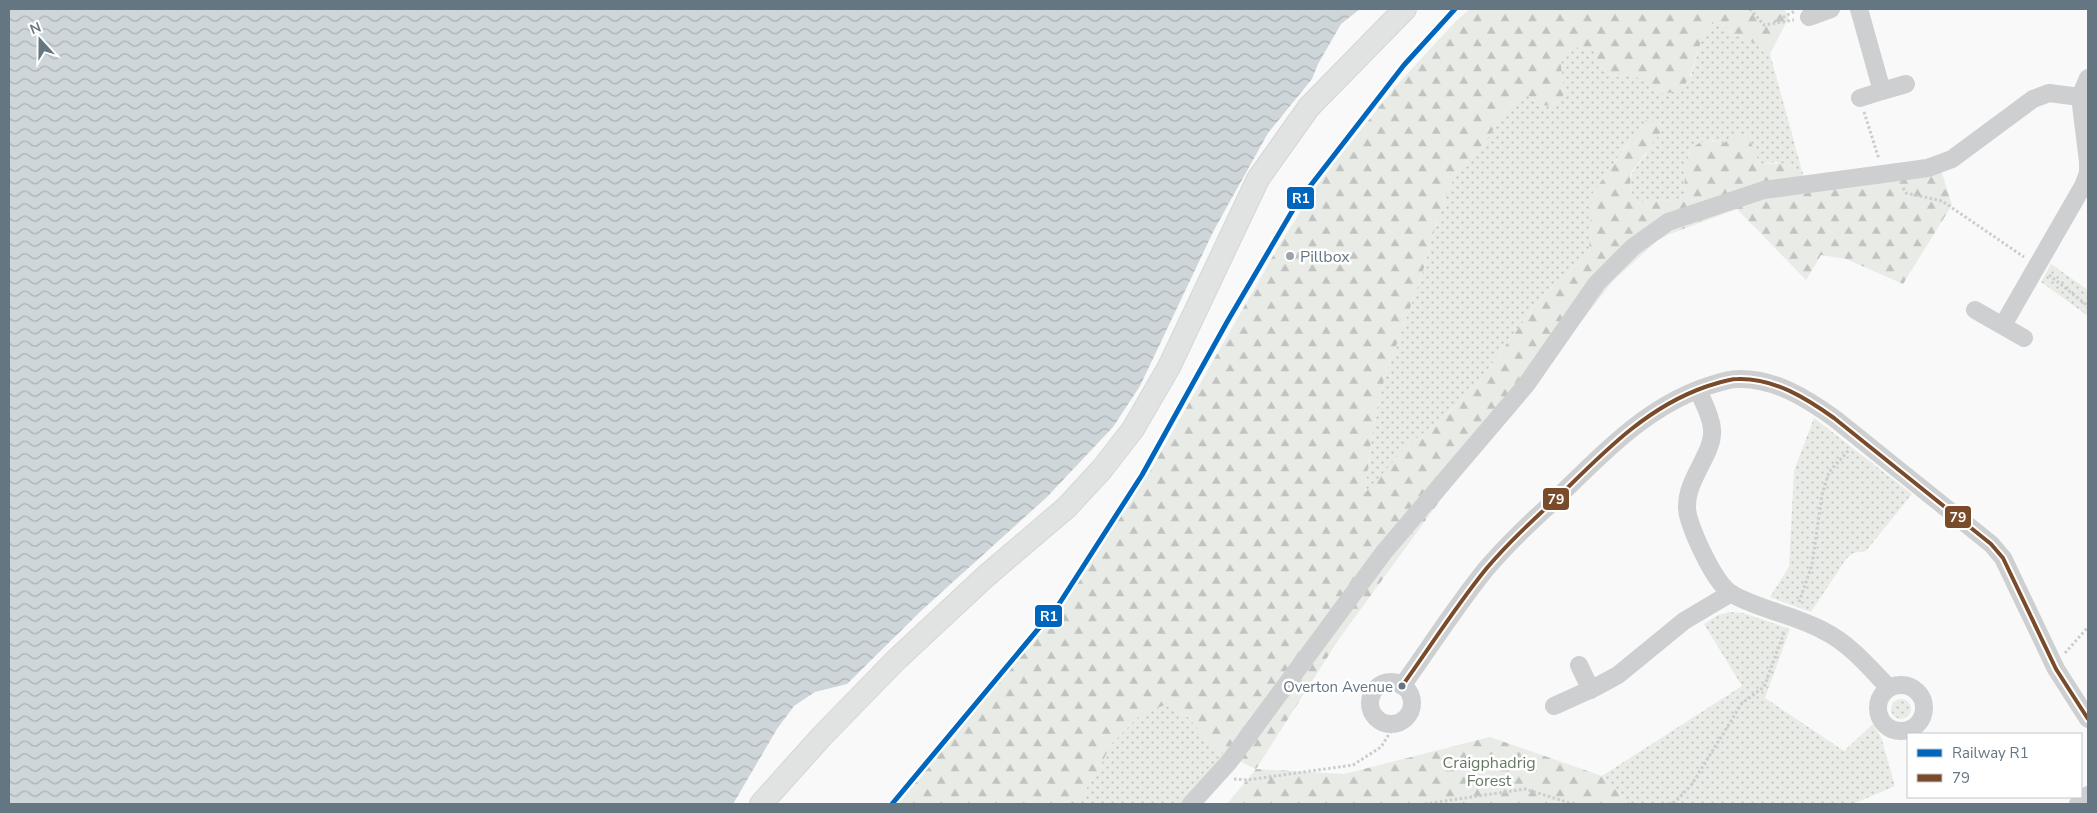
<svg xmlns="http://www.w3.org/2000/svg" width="2097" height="813" font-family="'Nunito Sans',sans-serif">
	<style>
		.green { fill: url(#green-dots) }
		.forest { fill: url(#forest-firs) }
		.water { fill: url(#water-waves) }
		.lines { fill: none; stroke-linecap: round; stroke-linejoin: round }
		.major-casing { stroke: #d5d6d7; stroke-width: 24 }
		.path { stroke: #cbcccd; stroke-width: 3; stroke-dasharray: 2.5 2.5; stroke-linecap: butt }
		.minor { stroke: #cecfd0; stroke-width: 18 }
		.major { stroke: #e1e2e2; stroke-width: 22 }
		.bus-1-casing { stroke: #fff; stroke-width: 8 }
		.bus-1 { stroke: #7a4b2a; stroke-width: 4 }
		.rail-1-casing { stroke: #fff; stroke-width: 9 }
		.rail-1 { stroke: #0065bd; stroke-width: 5 }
		.poi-dot { fill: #99a4ac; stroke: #fff; stroke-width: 2 }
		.bus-dot { fill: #657683; stroke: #fff; stroke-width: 2 }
		.labels { text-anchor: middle; stroke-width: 5; stroke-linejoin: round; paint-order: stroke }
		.bus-label { font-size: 15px; fill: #657683; stroke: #fff; text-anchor: end }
		.poi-label { font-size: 16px; fill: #657683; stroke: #fff; text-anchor: start }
		.park-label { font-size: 16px; fill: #687a64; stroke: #fff }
		.line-badge { stroke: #fff; stroke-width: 2 }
		.badge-label { font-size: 14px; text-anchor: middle; font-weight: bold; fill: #fff }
	</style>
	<defs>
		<pattern id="green-dots" width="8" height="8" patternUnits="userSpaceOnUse" patternTransform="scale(1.25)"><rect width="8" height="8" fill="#e8ebe6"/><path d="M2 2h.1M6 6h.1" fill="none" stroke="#c0c3c0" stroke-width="1.8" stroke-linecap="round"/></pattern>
		<pattern id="forest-firs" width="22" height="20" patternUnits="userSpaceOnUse" patternTransform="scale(1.25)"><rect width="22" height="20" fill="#e8ebe6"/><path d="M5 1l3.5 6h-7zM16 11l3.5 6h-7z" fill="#c0c3c0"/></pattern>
		<pattern id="water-waves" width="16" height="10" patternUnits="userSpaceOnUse" patternTransform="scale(1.25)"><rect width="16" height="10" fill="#ced6d9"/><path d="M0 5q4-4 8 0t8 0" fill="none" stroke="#abb2b5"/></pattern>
	</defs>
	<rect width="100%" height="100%" fill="#f9f9f9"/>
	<!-- green -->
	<path class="green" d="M1712 22 1725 25 1732 35 1745 37 1770 54 1804 178 1777 162 1760 164 1755 154 1713 140 1689 152 1685 195 1676 200 1635 203C1625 178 1632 172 1647 153L1630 141 1612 166 1592 225 1589 254 1545 293 1476 385 1365 494 1371 441 1384 379 1421 278 1437 221 1446 196 1458 169 1482 146 1508 108 1522 95 1527 94 1538 105 1552 106 1563 98C1565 84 1560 71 1561 56L1574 47 1593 49 1600 66 1613 77C1636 73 1641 76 1656 93L1691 76 1701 40Z
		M2051 264 2088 290V316L2041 282Z
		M1814 418 1912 494 1866 551 1853 553 1846 559 1811 612 1770 597 1789 567 1794 471Z
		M1730 612 1743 613 1790 629 1765 698 1844 751 1873 724 1881 737 1895 786 1853 804H1630L1602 776 1742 686 1704 624 1718 615Z
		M1891 709a10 10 0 1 1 20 0a10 10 0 1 1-20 0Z
		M1165 705 1188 717 1216 749 1226 755 1181 804H1057L1079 799 1097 773 1111 744 1141 714Z"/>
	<!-- forest -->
	<path class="forest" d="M1470 9H1784L1789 17 1770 54 1745 37 1732 35 1725 25 1712 22C1709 28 1704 34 1702 40 1690 65 1695 97 1656 93 1641 76 1636 73 1613 77L1600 66 1593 49 1574 47 1561 56C1560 71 1565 84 1563 98L1552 106 1538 105 1527 94 1522 95 1508 108 1482 146 1458 169 1446 196 1437 221 1421 278 1384 379 1371 441 1365 493 1408 445 1447 414 1476 385 1545 293 1589 254 1592 194 1646 120 1657 123 1661 132 1631 173 1630 188 1636 203 1676 200 1685 195C1684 166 1684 132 1724 143L1732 136H1748L1760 164 1791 163 1804 178 1937 157 1952 205 1903 284 1846 259 1821 255 1806 280 1737 209 1670 234 1657 241 1613 281 1436 506 1339 639 1256 769 1344 774 1490 737 1602 776 1630 804H1227L1256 769 1216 750 1188 717 1165 705 1141 714 1111 744 1097 773 1079 799 1057 804H898L1062 608 1149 473 1281 242 1318 184 1394 88 1457 20Z"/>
	<!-- water -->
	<path class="water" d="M9 9H1360L1341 24 1318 64 1312 79 1268 133 1214 230 1140 386 1113 427 1047 497 923 609 847 684 815 692 794 706 777 729 733 804H9Z"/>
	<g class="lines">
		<defs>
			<path id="major" d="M761 804 822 736 896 660 985 577 1067 507 1102 469 1133 429 1169 367 1258 179 1309 107 1405 9"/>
		</defs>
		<!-- major casing -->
		<use href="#major" class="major-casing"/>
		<!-- path -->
		<path class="path" d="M1750 9 1764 25 1794 20
			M1774 22 1795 11
			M1864 112 1879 159
			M1903 188 1906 193 1942 201 2024 257
			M2049 275 2088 306
			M1799 602 1812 565 1822 495 1829 472 1849 450
			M2065 653 2088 627
			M1234 779 1247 780 1353 765 1381 747 1396 723
			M1425 804 1525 789 1573 804
			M1668 804 1675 802 1692 784 1742 703 1764 687 1785 630"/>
		<!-- minor -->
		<path class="minor" d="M1859 9 1882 91 1860 98
			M1809 17 1831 9
			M1882 91 1906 84
			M1975 310 2024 338
			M2003 325 2083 186 2088 173V162L2080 97 2088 78
			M1698 390C1703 402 1711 415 1712 429 1715 456 1678 485 1689 519 1695 538 1715 584 1732 594 1760 610 1795 615 1824 631 1850 644 1869 667 1889 688
			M1579 665 1591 690
			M1370 703a21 21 0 1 1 42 0a21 21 0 1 1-42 0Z
			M1878 708a23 23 0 1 1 46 0a23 23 0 1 1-46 0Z
			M1402 686C1430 647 1456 606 1486 569 1508 543 1533 520 1558 497 1602 454 1645 408 1705 387 1715 384 1727 379 1738 379 1774 378 1806 398 1834 418L1991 544 2003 558 2056 669 2088 719
			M1554 706 1596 687 1618 675 1684 621 1731 593
			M1191 804 1229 762 1384 552 1526 385 1597 283 1633 247 1668 222 1764 190 1928 168 1952 159 2033 99 2049 93 2080 97
			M2078 804 2088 795"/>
		<!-- major -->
		<use href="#major" class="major"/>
		<defs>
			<path id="bus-1" d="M1402 686C1430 647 1456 606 1486 569 1508 543 1533 520 1558 497 1602 454 1645 408 1705 387 1715 384 1727 379 1738 379 1774 378 1806 398 1834 418L1991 544 2003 558 2056 669 2088 719"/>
		</defs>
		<!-- bus-1 casing -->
		<use href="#bus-1" class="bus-1-casing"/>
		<!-- bus-1 -->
		<use href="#bus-1" class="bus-1"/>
		<defs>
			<path id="rail-1" d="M892 804 1059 604 1142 475 1227 322 1297 203 1404 65 1455 9"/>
		</defs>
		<!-- rail-1 casing -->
		<use href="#rail-1" class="rail-1-casing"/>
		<!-- rail-1 -->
		<use href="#rail-1" class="rail-1"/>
	</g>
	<!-- markers -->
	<circle class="poi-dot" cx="1290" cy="256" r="5"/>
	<circle class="bus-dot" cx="1402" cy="686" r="4.5"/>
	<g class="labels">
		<!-- bus labels -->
		<g class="bus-label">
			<text x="1393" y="692">Overton Avenue</text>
		</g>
		<!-- poi labels -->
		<g class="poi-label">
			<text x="1300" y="262">Pillbox</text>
		</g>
		<!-- park labels -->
		<g class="park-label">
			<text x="1489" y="768">Craigphadrig<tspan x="1489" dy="18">Forest</tspan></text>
		</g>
	</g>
	<g class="line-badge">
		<rect x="1286" y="186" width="29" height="24" rx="5" fill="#0065bd"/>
		<rect x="1542" y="487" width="28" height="24" rx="5" fill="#7a4b2a"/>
		<rect x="1944" y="505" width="28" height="24" rx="5" fill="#7a4b2a"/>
		<rect x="1034" y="604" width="29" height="24" rx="5" fill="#0065bd"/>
	</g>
	<g class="badge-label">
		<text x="1301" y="203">R1</text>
		<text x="1556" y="504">79</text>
		<text x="1958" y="522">79</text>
		<text x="1049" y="621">R1</text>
	</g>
	<!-- border -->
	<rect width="2097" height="813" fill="none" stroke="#657683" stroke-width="20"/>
	<!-- legend -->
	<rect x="1907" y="733" width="175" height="65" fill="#ffffff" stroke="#c1c8cd"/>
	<rect x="1917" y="749" width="25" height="8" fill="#0065bd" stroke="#c1c8cd"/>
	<text x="1952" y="758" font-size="15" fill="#657683">Railway R1</text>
	<rect x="1917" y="774" width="25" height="8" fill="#7a4b2a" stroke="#c1c8cd"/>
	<text x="1952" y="783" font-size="15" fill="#657683">79</text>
	<!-- north arrow -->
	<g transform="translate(40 40) rotate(339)" stroke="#ffffff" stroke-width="4" paint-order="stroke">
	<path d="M0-4L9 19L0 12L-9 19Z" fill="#657683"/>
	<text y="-8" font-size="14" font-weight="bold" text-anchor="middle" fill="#657683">N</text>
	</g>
</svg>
